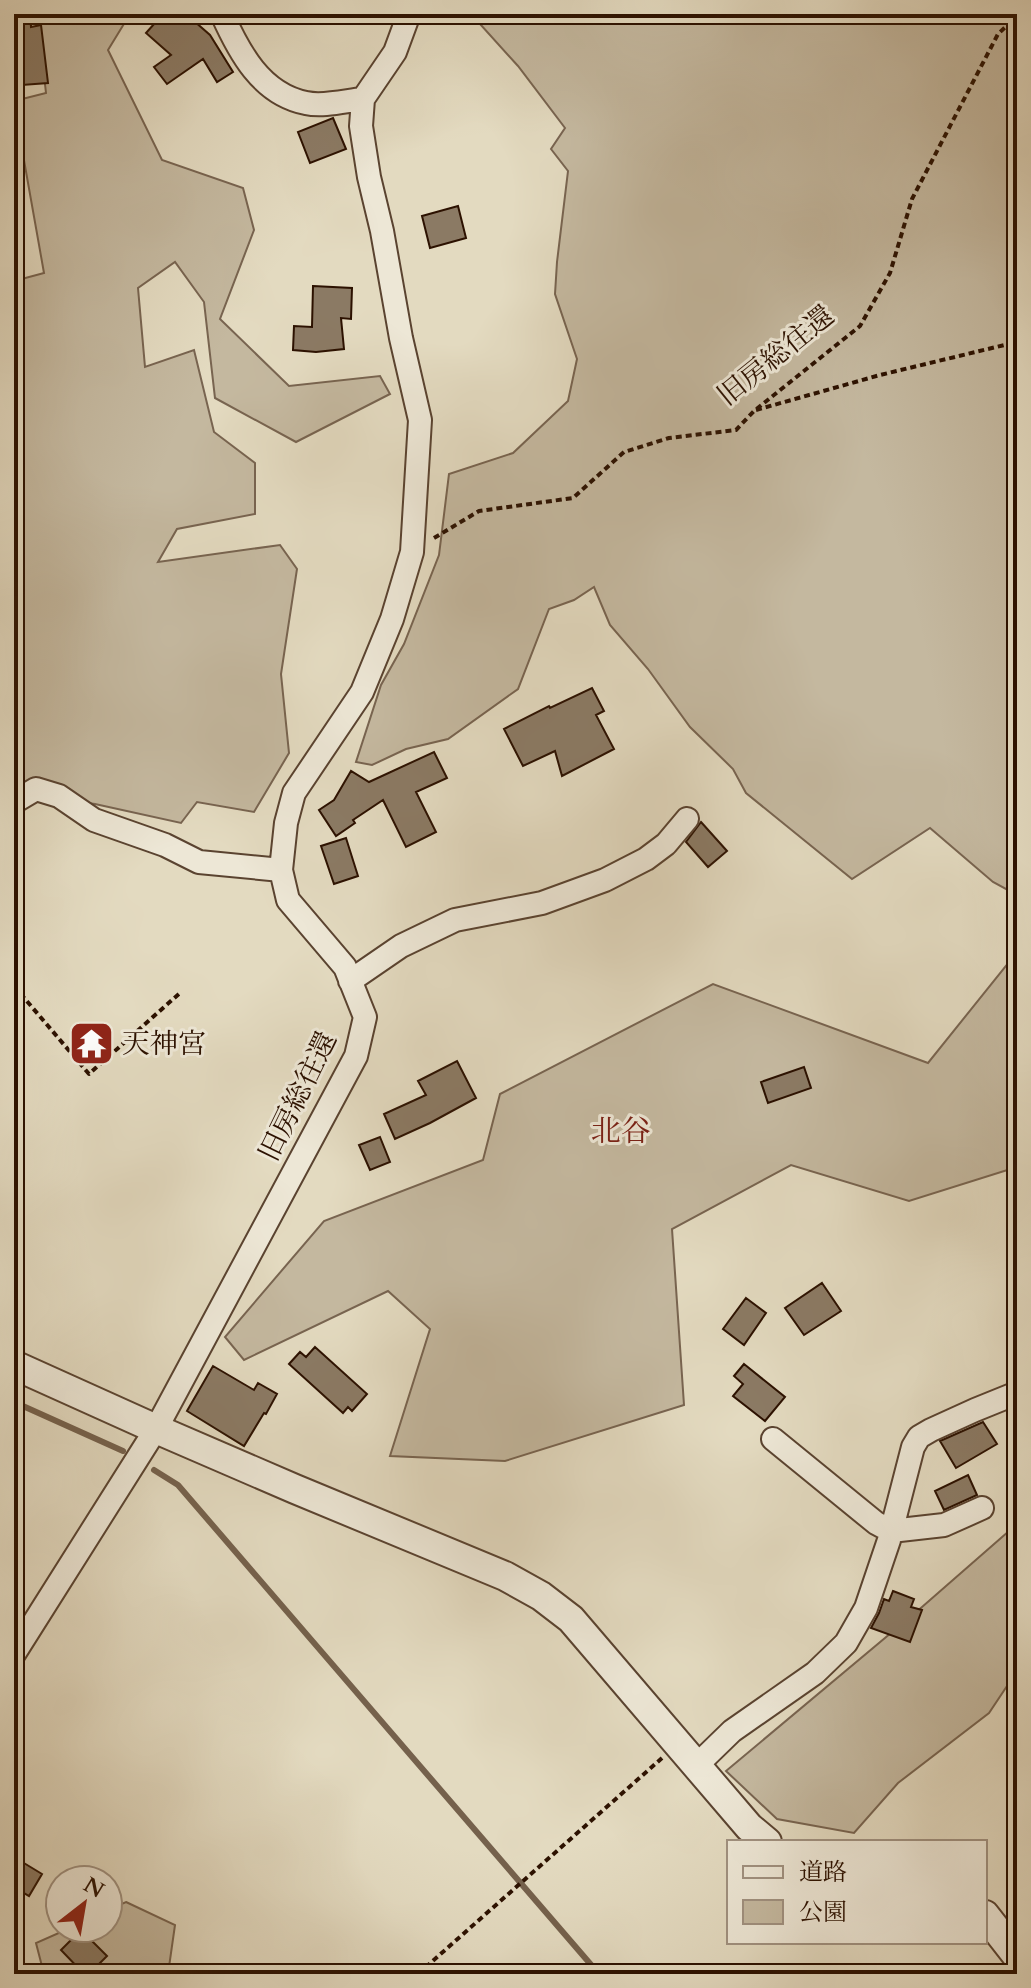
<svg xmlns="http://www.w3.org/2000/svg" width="1031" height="1988" font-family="Cardo,'Noto Serif JP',serif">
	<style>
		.green { fill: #c4b89f; stroke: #786450; stroke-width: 2 }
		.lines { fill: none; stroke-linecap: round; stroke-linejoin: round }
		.stream { stroke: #75614c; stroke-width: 6 }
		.building { fill: #8b7a64; stroke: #2c1100; stroke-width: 2 }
		.minor-casing { stroke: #5a4330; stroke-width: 26 }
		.tertiary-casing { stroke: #5a4330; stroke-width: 32 }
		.path { stroke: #2c1100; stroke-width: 4; stroke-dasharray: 6 4; stroke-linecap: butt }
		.minor { stroke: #ede7d6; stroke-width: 22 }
		.tertiary { stroke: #ede7d6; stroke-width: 28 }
		.labels { text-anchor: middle; stroke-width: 6; stroke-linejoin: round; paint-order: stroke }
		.street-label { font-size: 28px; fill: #2c1100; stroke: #ede7d6 }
		.poi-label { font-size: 28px; fill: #2c1100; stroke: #ede7d6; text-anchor: start }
		.neighbourhood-label { font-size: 30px; fill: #7a1f14; stroke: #ede7d6 }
	</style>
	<rect width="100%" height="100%" fill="#e3dac0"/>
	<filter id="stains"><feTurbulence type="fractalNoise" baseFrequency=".0025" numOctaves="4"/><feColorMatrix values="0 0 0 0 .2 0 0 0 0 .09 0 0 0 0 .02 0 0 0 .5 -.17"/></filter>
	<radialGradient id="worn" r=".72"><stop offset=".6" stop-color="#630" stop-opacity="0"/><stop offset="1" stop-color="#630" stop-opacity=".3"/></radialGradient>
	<!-- green -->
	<path class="green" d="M37 14H130L108 50 162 160 243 188 254 230 220 319 289 386 380 376 390 394 296 442 215 398 204 302 175 262 138 288 145 367 194 350 214 432 255 463V514L177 529 158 562 280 545 297 569 281 674 289 753 254 812 197 802 181 823 95 804 14 792V281L44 273 22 149H14V101L46 93Z
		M471 14H1017V895L993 882 930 828 852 879 746 793 733 769 690 727 648 669 610 625 594 587 574 600 549 609 518 689 448 739 406 749 372 765 356 762 381 685 404 644 439 555 449 474 513 453 568 401 577 359 555 294 557 262 568 171 551 149 565 128 518 66Z
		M1017 952V1167L909 1201 791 1165 672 1229 684 1405 505 1461 390 1456 430 1329 388 1291 244 1360 225 1337 324 1221 483 1160 500 1094 713 984 928 1063Z
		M1017 1524V1671L989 1713 898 1783 854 1833 777 1819 726 1771 922 1607Z
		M126 1902 175 1925 168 1974H44L36 1943 70 1928H108V1910Z"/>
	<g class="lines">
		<!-- stream -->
		<path class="stream" d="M14 1402 123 1451
			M154 1470 178 1485 599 1974"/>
	</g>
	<!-- building -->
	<path class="building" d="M14 14H30L31 27 41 25 48 83 22 85 20 58H16L14 43Z
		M163 14H186L210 35 233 72 217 82 203 59 167 84 154 67 171 55 146 33Z
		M333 118 346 149 310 163 298 132Z
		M458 206 466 238 430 248 422 216Z
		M313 286 352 288 351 319 341 318 344 349 316 352 293 350 294 326 312 327Z
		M592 688 604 711 596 715 614 749 562 776 555 751 523 766 504 729 549 706 550 708Z
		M434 752 447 778 416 792 436 832 406 847 383 800 353 820 355 823 336 836 319 810 334 800 351 771 369 782Z
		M701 822 727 851 708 867 686 842Z
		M346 838 358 876 334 884 321 846Z
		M457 1061 476 1098 430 1123 395 1139 384 1114 426 1095 418 1081Z
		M804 1067 811 1088 768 1103 761 1082Z
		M380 1137 390 1162 370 1170 359 1145Z
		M822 1283 841 1311 804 1335 785 1308Z
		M746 1298 766 1313 744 1345 723 1329Z
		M315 1347 367 1394 352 1411 348 1407 343 1413 289 1364 300 1352 306 1357Z
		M744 1364 785 1397 765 1421 733 1396 743 1384 734 1376Z
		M213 1366 254 1390 258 1383 277 1394 266 1414 264 1413 244 1446 187 1411Z
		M983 1422 997 1444 956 1468 940 1441Z
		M968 1475 977 1495 944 1510 935 1491Z
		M893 1591 914 1599 911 1607 922 1610 910 1642 871 1628 879 1613 884 1599 889 1601Z
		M14 1857 42 1874 29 1896 14 1887Z
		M81 1930 107 1956 89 1974H84L61 1950Z"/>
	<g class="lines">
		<defs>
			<path id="minor" d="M222 14C239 52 261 94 306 103 323 107 345 101 363 99
				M14 802 36 789 59 796 94 820 165 845 199 862 281 870
				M350 981 401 946 455 920 542 903 605 880 646 859 666 844 687 819
				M773 1439 876 1523 891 1531 944 1525 982 1508
				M14 1654 156 1429 356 1056 365 1017 345 967 288 900 281 870 286 823 294 793 362 692 392 619 412 552 420 420 401 338 382 231 369 177 361 126 363 99 395 52 409 14
				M696 1766 732 1731 815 1673 846 1643 866 1608 889 1540 913 1447 919 1437 931 1430 975 1410 1017 1393"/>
			<path id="tertiary" d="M14 1365 156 1429 295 1489 505 1576 541 1596 571 1619 749 1827 767 1842
				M985 1915 1017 1956"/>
		</defs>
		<!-- minor casing -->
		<use href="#minor" class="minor-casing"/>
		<!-- tertiary casing -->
		<use href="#tertiary" class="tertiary-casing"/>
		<!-- path -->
		<path class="path" d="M756 410 880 375 1017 342
			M434 538 479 511 573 498 624 452 669 438 736 430 754 411 860 326 890 273 912 199 998 34 1017 16
			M14 986 89 1074 181 992
			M418 1974 662 1758"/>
		<!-- minor -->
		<use href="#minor" class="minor"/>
		<!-- tertiary -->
		<use href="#tertiary" class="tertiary"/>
	</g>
	<!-- icons -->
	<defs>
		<symbol id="temple-square" viewBox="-11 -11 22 22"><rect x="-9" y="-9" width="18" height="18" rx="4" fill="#8f2418" stroke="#ede7d6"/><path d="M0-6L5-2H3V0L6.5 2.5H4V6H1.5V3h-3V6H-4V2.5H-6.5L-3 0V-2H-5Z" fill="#fff"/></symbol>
	</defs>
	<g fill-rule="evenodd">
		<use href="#temple-square" x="66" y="1018" width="51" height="51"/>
	</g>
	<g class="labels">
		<!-- street labels -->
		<g class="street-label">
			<text transform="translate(775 355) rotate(-39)" y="10">旧房総往還</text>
			<text transform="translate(297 1096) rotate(-64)" y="10">旧房総往還</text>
		</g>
		<!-- poi labels -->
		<g class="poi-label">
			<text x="122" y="1053">天神宮</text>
		</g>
		<!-- neighbourhood labels -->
		<g class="neighbourhood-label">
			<text x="621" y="1141">北谷</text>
		</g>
	</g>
	<!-- margin -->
	<rect width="1031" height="1988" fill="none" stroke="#e3dac0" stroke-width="48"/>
	<rect x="16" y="16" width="999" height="1956" fill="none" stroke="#2c1100" stroke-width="4"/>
	<rect x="24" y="24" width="983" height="1940" fill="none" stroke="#2c1100" stroke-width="2"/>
	<!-- legend -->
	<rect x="727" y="1840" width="260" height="104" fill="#ede7d6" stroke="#a09180" stroke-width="2"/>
	<rect x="743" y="1866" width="40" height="12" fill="#ede7d6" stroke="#a09180" stroke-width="2"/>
	<text x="799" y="1880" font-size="24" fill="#2c1100">道路</text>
	<rect x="743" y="1900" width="40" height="24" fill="#c4b89f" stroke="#a09180" stroke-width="2"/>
	<text x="799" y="1920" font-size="24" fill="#2c1100">公園</text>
	<!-- north arrow -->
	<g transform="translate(84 1904) rotate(31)"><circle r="38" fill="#ede7d6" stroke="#a09180" stroke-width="2"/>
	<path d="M0-6L14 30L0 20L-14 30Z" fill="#8f2418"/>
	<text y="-12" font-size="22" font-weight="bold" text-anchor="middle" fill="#2c1100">N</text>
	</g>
	<rect width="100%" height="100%" filter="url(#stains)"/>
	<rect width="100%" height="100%" fill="url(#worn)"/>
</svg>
